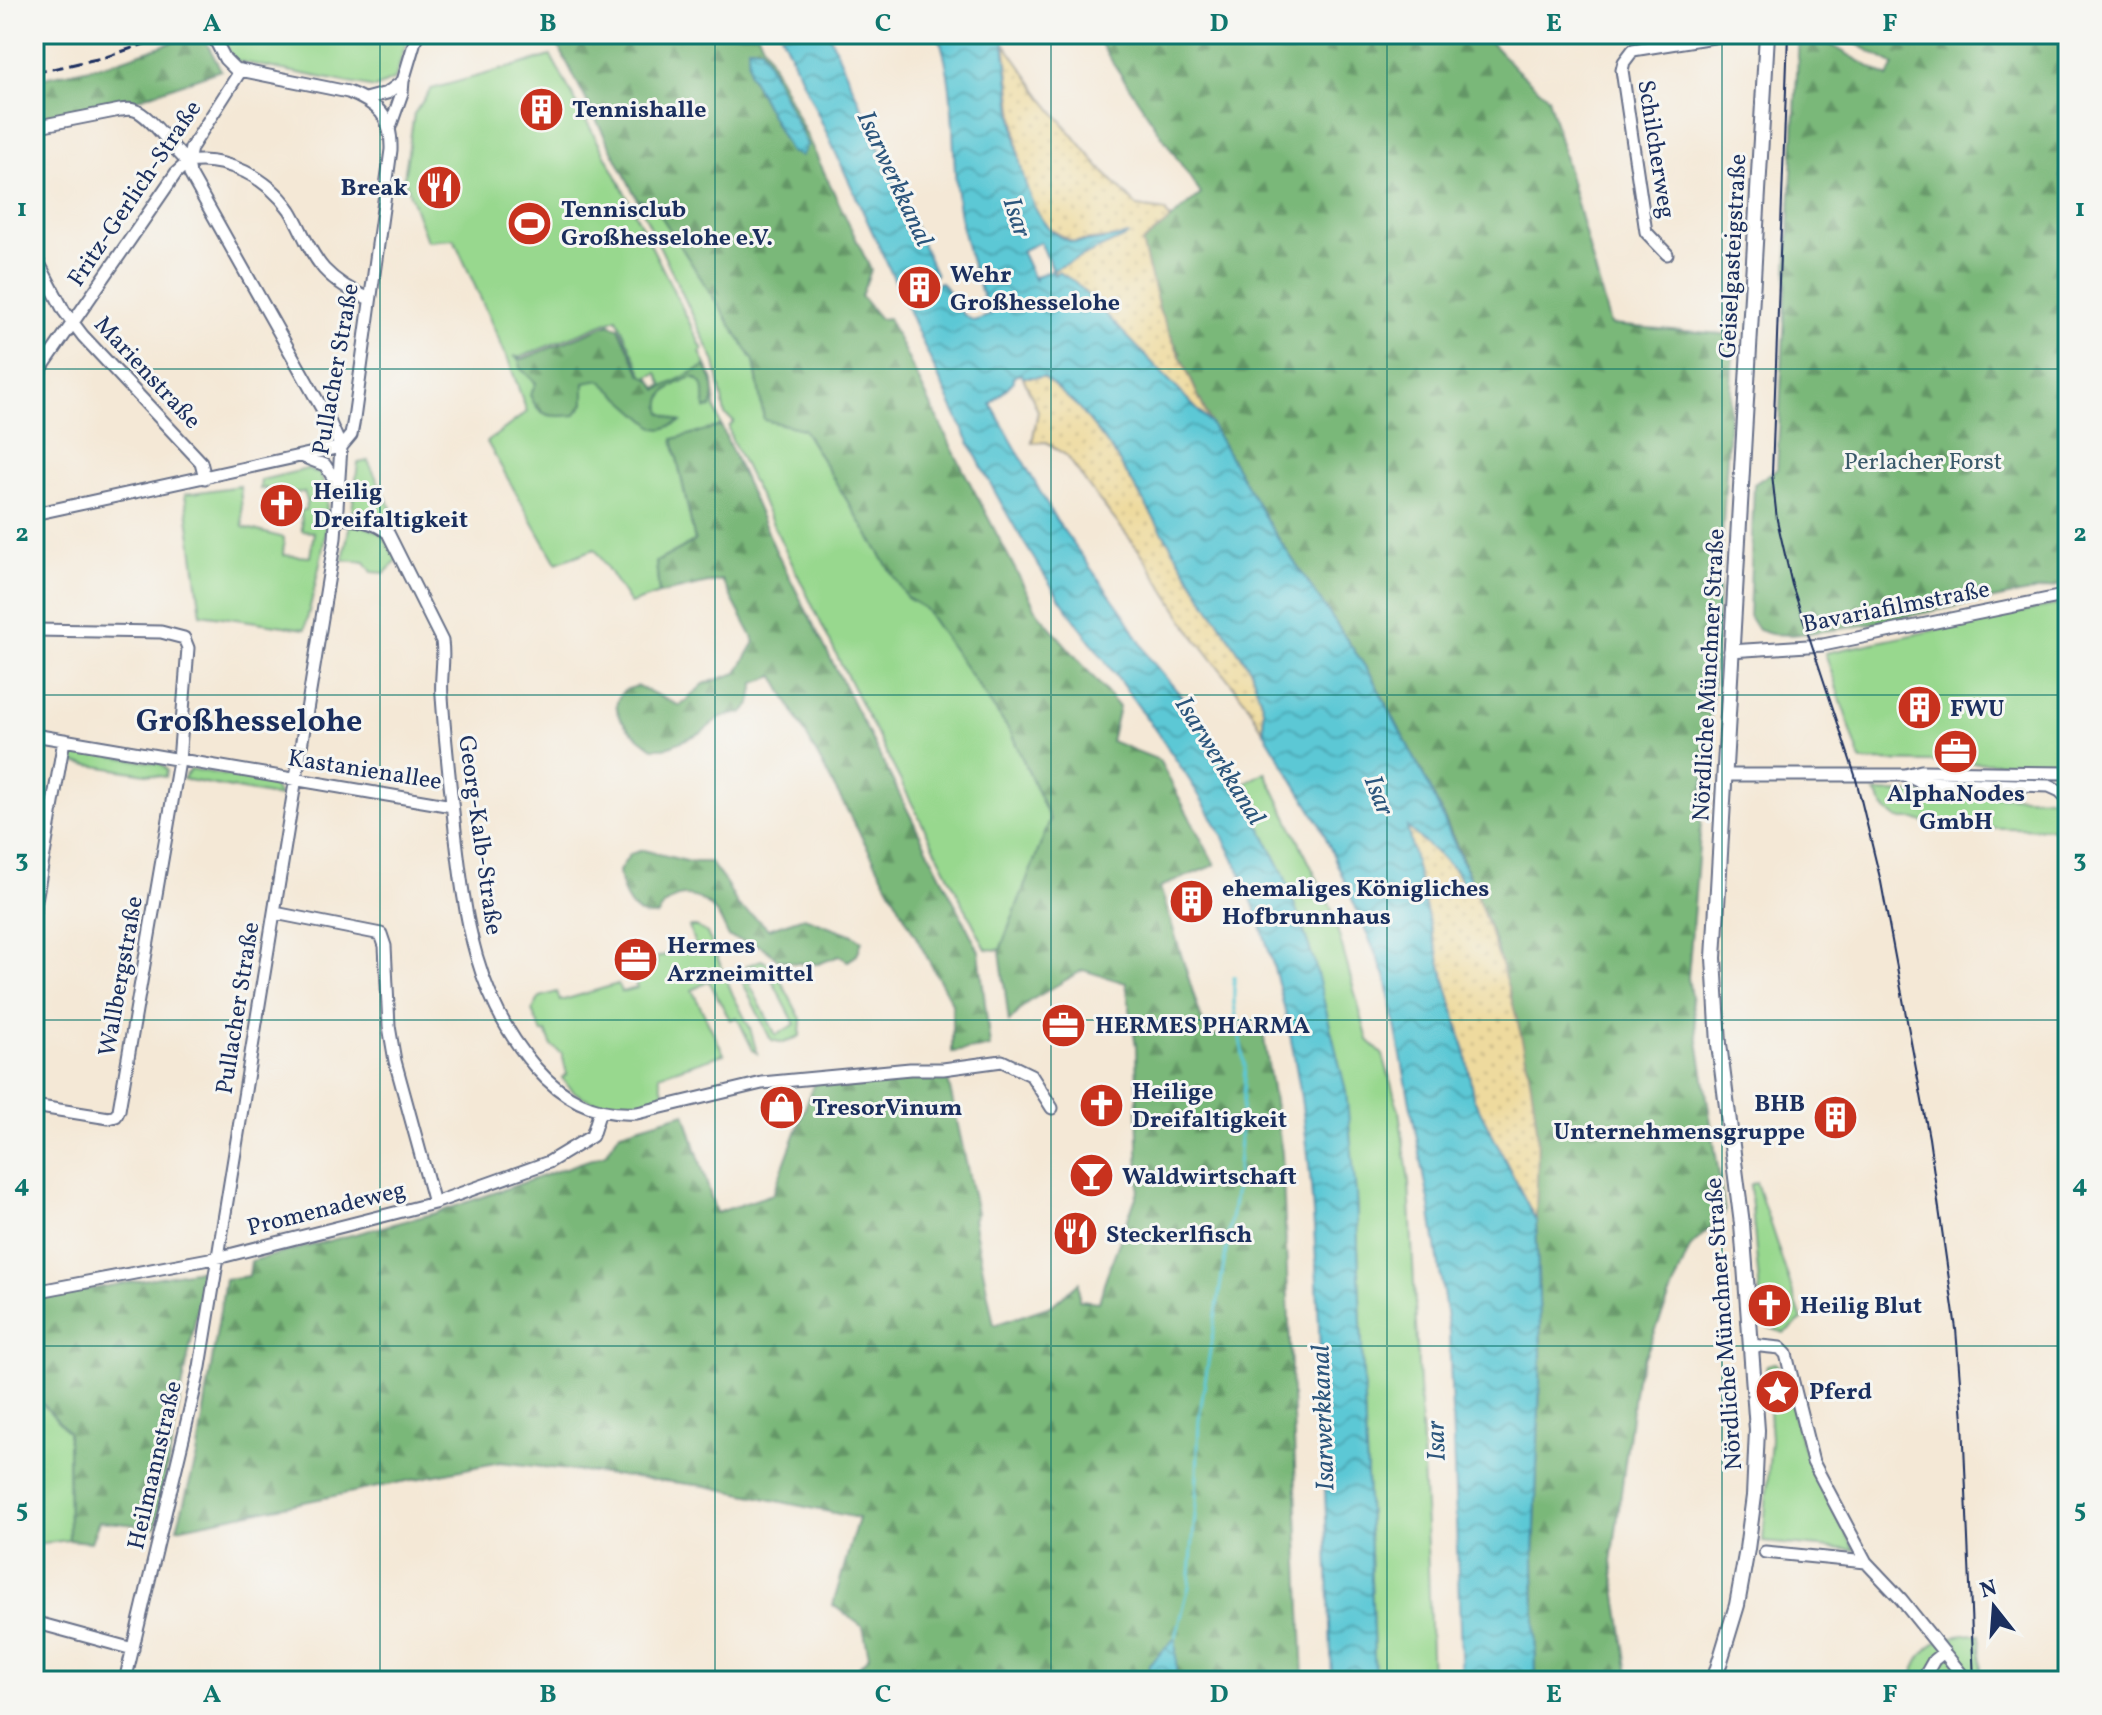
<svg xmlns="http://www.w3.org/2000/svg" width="2102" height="1715" font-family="Vollkorn,serif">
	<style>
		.green { fill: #98d88e; stroke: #5a8476; stroke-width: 2; fill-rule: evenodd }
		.forest { fill: url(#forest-firs); stroke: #4a746c; stroke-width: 2; fill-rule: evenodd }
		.sand { fill: url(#sand-dots); stroke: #84847e; stroke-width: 2 }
		.water { fill: url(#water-waves); stroke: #3c7c9a; stroke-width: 2 }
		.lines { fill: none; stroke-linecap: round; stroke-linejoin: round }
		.stream { stroke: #5cc8d5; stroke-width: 3 }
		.minor-casing { stroke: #677088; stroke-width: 15 }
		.major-casing { stroke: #677088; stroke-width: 18 }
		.minor { stroke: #fff; stroke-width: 11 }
		.major { stroke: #fff; stroke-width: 14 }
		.tram { stroke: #1b2f5e; stroke-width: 2 }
		.rail { stroke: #1b2f5e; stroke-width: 3; stroke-dasharray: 12 6; stroke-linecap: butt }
		.grid { fill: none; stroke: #0f766e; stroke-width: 2; stroke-opacity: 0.55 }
		.labels { text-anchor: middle; stroke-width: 6; stroke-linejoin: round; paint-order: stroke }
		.poi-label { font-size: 24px; font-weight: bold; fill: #1b2f5e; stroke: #f6f6f2; text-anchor: start }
		.street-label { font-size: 24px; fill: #1b2f5e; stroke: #f6f6f2 }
		.park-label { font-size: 24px; fill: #3a596a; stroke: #f6f6f2 }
		.water-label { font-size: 26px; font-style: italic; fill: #2b557c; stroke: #f6f6f2 }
		.district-label { font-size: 32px; font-weight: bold; fill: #1b2f5e; stroke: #f6f6f2 }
		.neatline { fill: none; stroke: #0f766e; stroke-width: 3 }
		.grid-label { font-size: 26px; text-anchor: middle; font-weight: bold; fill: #0f766e }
	</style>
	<defs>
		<pattern id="forest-firs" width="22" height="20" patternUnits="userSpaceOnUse" patternTransform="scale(2)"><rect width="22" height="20" fill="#7ab879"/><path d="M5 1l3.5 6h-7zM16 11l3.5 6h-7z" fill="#639666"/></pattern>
		<pattern id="sand-dots" width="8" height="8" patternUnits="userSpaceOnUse" patternTransform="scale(2)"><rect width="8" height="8" fill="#eeda9e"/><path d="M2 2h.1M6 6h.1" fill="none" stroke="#ccbb8a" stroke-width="1.8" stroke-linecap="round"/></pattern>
		<pattern id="water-waves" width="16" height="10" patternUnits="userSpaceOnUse" patternTransform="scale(2)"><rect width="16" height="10" fill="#5cc8d5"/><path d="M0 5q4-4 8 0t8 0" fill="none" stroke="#4ba3b0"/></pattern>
	</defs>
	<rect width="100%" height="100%" fill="#f6f6f2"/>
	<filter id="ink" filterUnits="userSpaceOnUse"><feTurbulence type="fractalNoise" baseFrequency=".0125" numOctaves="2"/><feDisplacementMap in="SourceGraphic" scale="16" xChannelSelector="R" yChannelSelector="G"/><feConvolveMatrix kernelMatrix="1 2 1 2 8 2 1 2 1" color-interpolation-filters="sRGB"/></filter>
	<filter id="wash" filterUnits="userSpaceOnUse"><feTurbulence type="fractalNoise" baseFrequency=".006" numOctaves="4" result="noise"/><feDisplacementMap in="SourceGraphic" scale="32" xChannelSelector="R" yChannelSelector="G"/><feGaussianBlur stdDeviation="1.8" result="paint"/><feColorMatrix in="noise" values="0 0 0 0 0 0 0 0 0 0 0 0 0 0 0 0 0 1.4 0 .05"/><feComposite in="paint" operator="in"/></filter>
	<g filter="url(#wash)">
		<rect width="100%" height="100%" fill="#f4e8d6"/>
		<!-- green -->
		<path class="green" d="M220 34H273L277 41 304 34H409L395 79 375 88 232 60Z
			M551 56 617 177 703 350 700 352 713 380 715 408 721 426 673 440 695 541 656 562 659 594 630 604 595 549 556 563 487 442 527 412 509 362 454 239 427 241 404 178 414 114 431 89ZM617 318 645 379 657 373 663 385 649 392 666 422 600 380 584 382 583 392 518 358Z
			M637 199 654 204 754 361 764 420 803 429 907 597 924 608 1011 733 1050 820 1000 950 986 949 835 652 731 438 729 427 734 421 725 415 715 362Z
			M368 461 396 518 352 511 358 463Z
			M307 469 320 474C339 511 313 588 305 629L201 614 185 494 240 486 243 527 284 538 283 555 310 557 314 532 302 531 301 510H305L307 500 304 492 267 495 266 488 260 489 261 480Z
			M350 523C380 530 384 532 397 560L385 573 372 572 365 562 343 560Z
			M2056 605 2068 608V764L1861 761 1825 653Z
			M75 750 161 764 167 770 166 777 69 762Z
			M191 769 271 783 280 797 183 779Z
			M1265 772 1331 907 1368 1040 1383 1055 1399 1111 1409 1182 1428 1568 1432 1681H1375L1356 1194 1314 961 1284 875 1240 787Z
			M1875 792 2053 798 2067 808 2068 829 1938 827 1915 819H1898L1886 810Z
			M689 927H697L707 933 733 995 750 1028 757 1053 753 1050 737 1017 730 1020 709 981 692 990 724 1054 659 1075 665 1099C632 1107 583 1112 562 1078L567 1074 562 1054 552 1046 546 1032 542 1033 532 1011 540 997 557 992 560 1001 618 984 621 992 637 988 631 971 657 963 656 958 695 945Z
			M761 960 773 966 801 1019 800 1036 784 1043 772 1040 769 1036 742 981 746 966ZM768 972 795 1024 776 1035 749 983Z
			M1756 1182 1802 1320 1784 1333 1767 1327 1762 1318 1750 1185Z
			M1775 1363C1790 1375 1790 1403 1795 1421 1807 1467 1832 1508 1855 1550L1763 1542 1771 1439 1766 1369 1767 1365Z
			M34 1399H38L68 1431 69 1540 34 1544Z
			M1980 1634 1981 1681H1911C1921 1641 1943 1635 1980 1634Z"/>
		<!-- forest -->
		<path class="forest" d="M196 34H202L221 70 122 104 34 121V80L109 64Z
			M559 34H758L871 270 861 296 880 319 888 318 956 456 1038 613 1119 707 1111 741 1159 760 1215 865 1160 887 1207 1037 1262 1026 1282 1153 1304 1681H855L852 1674 869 1656 863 1627 833 1605 858 1518 706 1486 500 1462 177 1528 197 1456 225 1279 249 1276 251 1261 436 1213 606 1154 620 1132 685 1113 716 1213 773 1194 815 1081 947 1075 977 1213 973 1219 994 1325 1051 1306 1079 1282V1300L1099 1302 1106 1277 1139 1189 1136 1046 1126 983 1083 970 1028 1002 1009 1022 1000 950 1050 820 1011 733 924 608 907 598 803 429 764 420 754 361 654 205 637 199 558 45 562 39ZM749 47 761 48 807 145 790 152 749 73Z
			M1096 34H1483L1516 69 1548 97 1610 325 1734 335 1716 645 1688 977 1725 1213 1690 1247 1636 1378 1612 1562 1630 1681H1536L1534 1558 1541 1352 1536 1221 1537 1130 1496 945 1460 852 1429 786 1372 677 1270 526 1211 424 1160 312 1142 243 1201 194 1105 51Z
			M1799 34H1820L1819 38 1888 77 1894 65 1839 34H2068V160L2060 177 2068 183V584L1854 627 1793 635 1771 634 1758 630 1749 616 1754 484 1777 469Z
			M609 324 619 328 641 374 651 380 658 390 705 366C712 378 717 394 711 408L705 409C702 395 709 384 693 377 676 383 655 392 662 413L681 422 663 429 655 428 600 380 584 383V404L575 415C552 417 540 419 530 395L536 383 520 368V361L514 356 523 359Z
			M721 426 775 549 979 951 990 1047 952 1052V1003L774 676 755 683 751 704 742 713 721 717 701 733 665 748H653C641 739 613 721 617 702 618 697 621 694 624 690L638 686 680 706 704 684 737 673 755 642 722 580 659 594 656 562 695 541 673 439Z
			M643 850 690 862H710L727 885 738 906 760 921 768 929 804 917 853 935 862 941 857 955 848 961 839 956 818 964 794 963 778 959 761 946 729 937C725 930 722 920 717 914 701 891 670 889 658 915 633 922 621 893 619 871L630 854Z
			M199 1270 204 1273 156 1527 99 1521 91 1542 69 1540 68 1432 38 1399H34V1299Z"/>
		<!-- sand -->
		<path class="sand" d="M1005 44 1046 102 1099 167 1138 207 1165 211 1170 220 1142 243 1160 312 1211 424 1075 282 1058 272 1055 273 1053 270 1126 236 1073 242 1045 226 1032 205 1021 173Z
			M1023 377H1044L1078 407 1112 450 1207 604 1251 670 1263 708 1264 732 1246 702 1194 636 1142 554 1091 490 1067 456 1046 442 1032 443 1038 411Z
			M1406 825 1454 869 1463 883 1473 886C1503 964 1529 1045 1537 1129 1539 1159 1536 1191 1536 1221L1473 1097 1466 1055 1428 919Z"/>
		<!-- water -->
		<path class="water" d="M781 34H829L936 275 911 286 912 289 901 294Z
			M938 34H1002C1014 85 1009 229 1073 242 1086 244 1115 237 1129 235L1053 270 1040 242 1021 251 1035 281V277L1051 270 1054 275 1058 272 1075 282 1211 424 1270 526 1372 677 1429 786 1473 886 1463 883 1454 869 1407 827 1428 919 1466 1055 1473 1097 1536 1221 1541 1352 1534 1558 1536 1681H1462L1449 1332 1430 1206 1386 978 1320 824 1264 732 1263 708 1251 670 1207 604 1112 450 1078 407 1044 377H1023L1021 374 1013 377 1014 381 991 404 1056 520 1126 617 1149 658 1183 698 1237 781 1284 875 1314 961 1346 1091 1356 1194 1375 1681H1332C1328 1572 1324 1462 1320 1353 1314 1196 1307 1039 1248 891 1203 779 1122 690 1055 591 993 500 948 401 904 300L940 282C956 296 951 310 974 321L991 315C972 273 960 232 956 186 952 137 955 81 938 34Z
			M748 47 761 48 807 145 801 156 790 152 749 73Z
			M1176 1637V1681H1147L1149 1665Z"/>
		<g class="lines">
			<!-- stream -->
			<path class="stream" d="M1176 1637 1189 1586 1196 1503 1199 1419 1237 1182 1245 1067 1234 1004V977"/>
		</g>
	</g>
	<g filter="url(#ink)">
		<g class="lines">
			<defs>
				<path id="minor" d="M365 99 387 93 403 81
					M34 127 120 110C125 110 129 108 134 110 150 114 173 150 188 162
					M390 127 402 93 403 81 417 34
					M188 162 190 174 330 423 341 447
					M188 162C226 156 268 178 290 210 302 229 308 251 324 269 337 283 353 292 370 299
					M34 254 64 311 83 336 201 462 205 478
					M1667 254 1646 232 1622 70 1624 62 1633 50 1732 34
					M34 379 176 173 188 162 191 148 241 70
					M304 457 325 465 338 485
					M34 514 341 447
					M337 518C355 519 375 521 388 533L442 641C445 660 440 678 442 696 445 741 450 785 455 830 465 918 475 998 536 1068 563 1099 595 1116 637 1113L762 1083 910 1069H943L1002 1061 1031 1075 1052 1108
					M34 630 161 632 184 638 188 648 179 761 119 1110 116 1116 109 1118 34 1106
					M1730 651 1823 645 2068 595
					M34 735 452 806
					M1724 775H1905L1921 771 2068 773
					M1905 775 1920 782 2049 786 2060 791 2068 799
					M34 912 64 740
					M275 913 381 934 385 946 389 1026 395 1061 434 1203
					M34 1292 225 1256 434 1203 549 1162 592 1136 600 1111
					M1751 1345 1780 1348 1786 1354 1813 1462 1866 1562 1901 1599 1967 1681
					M1765 1552 1866 1562
					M34 1622 133 1649
					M125 1681 200 1367 335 538 341 447 351 435 354 419 391 150C392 116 378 104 348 92L235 69 225 59 212 34
					M1922 1681 1934 1660 1944 1652
					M2057 1681 2068 1673"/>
				<path id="major" d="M1714 1681 1737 1605 1747 1549 1754 1496 1757 1430 1742 1224 1719 1044 1714 958 1767 34"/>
			</defs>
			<!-- minor casing -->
			<use href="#minor" class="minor-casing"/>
			<!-- major casing -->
			<use href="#major" class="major-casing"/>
			<!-- minor -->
			<use href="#minor" class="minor"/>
			<!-- major -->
			<use href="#major" class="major"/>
			<!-- tram -->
			<path class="tram" d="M1788 34 1772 474 1777 520 1792 585 1855 775 1881 882 1929 1138 1956 1329 1963 1420 1974 1681"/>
			<!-- rail -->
			<path class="rail" d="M34 73 106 57 174 34"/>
		</g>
	</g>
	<!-- grid -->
	<path class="grid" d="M380 34V1681M715 34V1681M1051 34V1681M1387 34V1681M1722 34V1681M34 369H2068M34 695H2068M34 1020H2068M34 1346H2068"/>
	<!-- icons -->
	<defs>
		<symbol id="building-disc" viewBox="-11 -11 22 22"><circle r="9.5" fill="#c8321e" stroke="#f6f6f2"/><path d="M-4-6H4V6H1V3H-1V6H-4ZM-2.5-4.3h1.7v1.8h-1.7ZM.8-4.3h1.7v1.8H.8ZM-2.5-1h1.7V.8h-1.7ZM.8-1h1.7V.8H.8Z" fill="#fff"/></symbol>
		<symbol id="restaurant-disc" viewBox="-11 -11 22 22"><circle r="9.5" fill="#c8321e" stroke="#f6f6f2"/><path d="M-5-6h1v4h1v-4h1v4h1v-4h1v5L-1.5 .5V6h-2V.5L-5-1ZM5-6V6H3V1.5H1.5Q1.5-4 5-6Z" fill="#fff"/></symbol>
		<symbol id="stadium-disc" viewBox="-11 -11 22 22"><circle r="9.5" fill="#c8321e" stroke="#f6f6f2"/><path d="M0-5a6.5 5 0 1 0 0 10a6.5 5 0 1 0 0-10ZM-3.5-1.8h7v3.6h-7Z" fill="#fff"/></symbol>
		<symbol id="church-disc" viewBox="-11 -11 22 22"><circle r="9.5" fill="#c8321e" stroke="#f6f6f2"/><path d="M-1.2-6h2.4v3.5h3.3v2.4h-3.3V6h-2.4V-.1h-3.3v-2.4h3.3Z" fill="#fff"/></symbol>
		<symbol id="office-disc" viewBox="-11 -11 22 22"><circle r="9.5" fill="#c8321e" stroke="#f6f6f2"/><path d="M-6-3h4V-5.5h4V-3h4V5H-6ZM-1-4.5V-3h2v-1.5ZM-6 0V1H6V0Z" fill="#fff"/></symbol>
		<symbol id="shop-disc" viewBox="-11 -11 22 22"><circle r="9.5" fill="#c8321e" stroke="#f6f6f2"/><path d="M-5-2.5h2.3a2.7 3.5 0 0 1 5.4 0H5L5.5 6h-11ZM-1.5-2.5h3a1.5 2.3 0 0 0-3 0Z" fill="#fff"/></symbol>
		<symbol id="bar-disc" viewBox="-11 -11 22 22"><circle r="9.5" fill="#c8321e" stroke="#f6f6f2"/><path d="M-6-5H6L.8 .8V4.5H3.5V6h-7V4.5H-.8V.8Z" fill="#fff"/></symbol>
		<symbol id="sight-disc" viewBox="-11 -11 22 22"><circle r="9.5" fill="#c8321e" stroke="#f6f6f2"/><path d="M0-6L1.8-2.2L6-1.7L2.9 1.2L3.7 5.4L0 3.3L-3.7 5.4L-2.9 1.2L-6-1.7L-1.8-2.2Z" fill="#fff"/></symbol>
	</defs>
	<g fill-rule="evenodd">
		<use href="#building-disc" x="516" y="84" width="51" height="51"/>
		<use href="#restaurant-disc" x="414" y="162" width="51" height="51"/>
		<use href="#stadium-disc" x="504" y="198" width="51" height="51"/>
		<use href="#building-disc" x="894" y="262" width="51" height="51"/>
		<use href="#church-disc" x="256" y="480" width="51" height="51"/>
		<use href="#building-disc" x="1894" y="682" width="51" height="51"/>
		<use href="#office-disc" x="1930" y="726" width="51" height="51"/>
		<use href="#building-disc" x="1166" y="876" width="51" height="51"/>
		<use href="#office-disc" x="610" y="934" width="51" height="51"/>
		<use href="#office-disc" x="1038" y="1000" width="51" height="51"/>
		<use href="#church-disc" x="1076" y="1080" width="51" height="51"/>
		<use href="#shop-disc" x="756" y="1082" width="51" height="51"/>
		<use href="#building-disc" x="1810" y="1092" width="51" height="51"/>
		<use href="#bar-disc" x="1066" y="1150" width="51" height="51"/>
		<use href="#restaurant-disc" x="1050" y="1208" width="51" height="51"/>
		<use href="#church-disc" x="1744" y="1280" width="51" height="51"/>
		<use href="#sight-disc" x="1752" y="1366" width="51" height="51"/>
	</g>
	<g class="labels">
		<!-- poi labels -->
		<g class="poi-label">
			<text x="572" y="117">Tennishalle</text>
			<text x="408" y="195" text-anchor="end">Break</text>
			<text x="561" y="217">Tennisclub<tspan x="561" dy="28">Großhesselohe e.V.</tspan></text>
			<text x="950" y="282">Wehr<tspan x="950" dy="28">Großhesselohe</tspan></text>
			<text x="313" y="499">Heilig<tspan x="313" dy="28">Dreifaltigkeit</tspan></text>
			<text x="1950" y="716">FWU</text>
			<text x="1956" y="801" text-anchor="middle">AlphaNodes<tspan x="1956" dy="28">GmbH</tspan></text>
			<text x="1222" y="896">ehemaliges Königliches<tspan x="1222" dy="28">Hofbrunnhaus</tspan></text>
			<text x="667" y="953">Hermes<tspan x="667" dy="28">Arzneimittel</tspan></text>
			<text x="1095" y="1033">HERMES PHARMA</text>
			<text x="1132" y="1099">Heilige<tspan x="1132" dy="28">Dreifaltigkeit</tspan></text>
			<text x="1805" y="1111" text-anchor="end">BHB<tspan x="1805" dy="28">Unternehmensgruppe</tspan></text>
			<text x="812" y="1115">TresorVinum</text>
			<text x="1122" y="1184">Waldwirtschaft</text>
			<text x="1106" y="1242">Steckerlfisch</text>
			<text x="1800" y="1313">Heilig Blut</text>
			<text x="1809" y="1399">Pferd</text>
		</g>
		<!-- street labels -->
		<g class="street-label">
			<text transform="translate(1657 149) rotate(81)" y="8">Schilcherweg</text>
			<text transform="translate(134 193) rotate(-56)" y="8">Fritz-Gerlich-Straße</text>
			<text transform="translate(1732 256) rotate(-87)" y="8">Geiselgasteigstraße</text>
			<text transform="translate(335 369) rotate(-80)" y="8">Pullacher Straße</text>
			<text transform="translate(148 372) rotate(47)" y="8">Marienstraße</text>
			<text transform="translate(1896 606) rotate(-11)" y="8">Bavariafilmstraße</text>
			<text transform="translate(1708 675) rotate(-87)" y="8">Nördliche Münchner Straße</text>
			<text transform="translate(365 769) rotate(9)" y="8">Kastanienallee</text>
			<text transform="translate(481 835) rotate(82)" y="8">Georg-Kalb-Straße</text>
			<text transform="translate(120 976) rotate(-80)" y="8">Wallbergstraße</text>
			<text transform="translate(237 1008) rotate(-81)" y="8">Pullacher Straße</text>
			<text transform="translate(326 1208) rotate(-14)" y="8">Promenadeweg</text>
			<text transform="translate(1723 1324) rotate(-94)" y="8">Nördliche Münchner Straße</text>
			<text transform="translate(154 1465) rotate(-77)" y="8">Heilmannstraße</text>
		</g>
		<!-- park labels -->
		<g class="park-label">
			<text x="1923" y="469">Perlacher Forst</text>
		</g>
		<!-- water labels -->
		<g class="water-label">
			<text transform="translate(896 178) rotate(65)" y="9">Isarwerkkanal</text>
			<text transform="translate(1018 217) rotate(72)" y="9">Isar</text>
			<text transform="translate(1221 760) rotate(58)" y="9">Isarwerkkanal</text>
			<text transform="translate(1380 795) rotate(69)" y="9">Isar</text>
			<text transform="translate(1322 1418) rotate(-92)" y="9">Isarwerkkanal</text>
			<text transform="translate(1435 1441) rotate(-92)" y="9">Isar</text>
		</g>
		<!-- district labels -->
		<g class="district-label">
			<text x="249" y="731">Großhesselohe</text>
		</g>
	</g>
	<!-- margin -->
	<rect width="2102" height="1715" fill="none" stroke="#f6f6f2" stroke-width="88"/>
	<!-- north arrow -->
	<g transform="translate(1994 1607) rotate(343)" stroke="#f6f6f2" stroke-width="6" paint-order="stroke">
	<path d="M0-6L14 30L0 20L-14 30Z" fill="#1b2f5e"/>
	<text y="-12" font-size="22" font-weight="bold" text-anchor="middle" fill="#1b2f5e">N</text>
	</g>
	<rect x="44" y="44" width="2014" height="1627" class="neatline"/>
	<g class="grid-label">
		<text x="212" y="31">A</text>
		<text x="548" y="31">B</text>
		<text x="883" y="31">C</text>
		<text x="1219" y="31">D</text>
		<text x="1554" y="31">E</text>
		<text x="1890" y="31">F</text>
		<text x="22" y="216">1</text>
		<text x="2080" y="216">1</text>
		<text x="22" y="541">2</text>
		<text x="2080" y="541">2</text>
		<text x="22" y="867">3</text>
		<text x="2080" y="867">3</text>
		<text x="22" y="1192">4</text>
		<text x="2080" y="1192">4</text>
		<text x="22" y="1517">5</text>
		<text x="2080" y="1517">5</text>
		<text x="212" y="1702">A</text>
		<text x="548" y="1702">B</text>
		<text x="883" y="1702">C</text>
		<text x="1219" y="1702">D</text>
		<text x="1554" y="1702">E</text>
		<text x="1890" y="1702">F</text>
	</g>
</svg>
